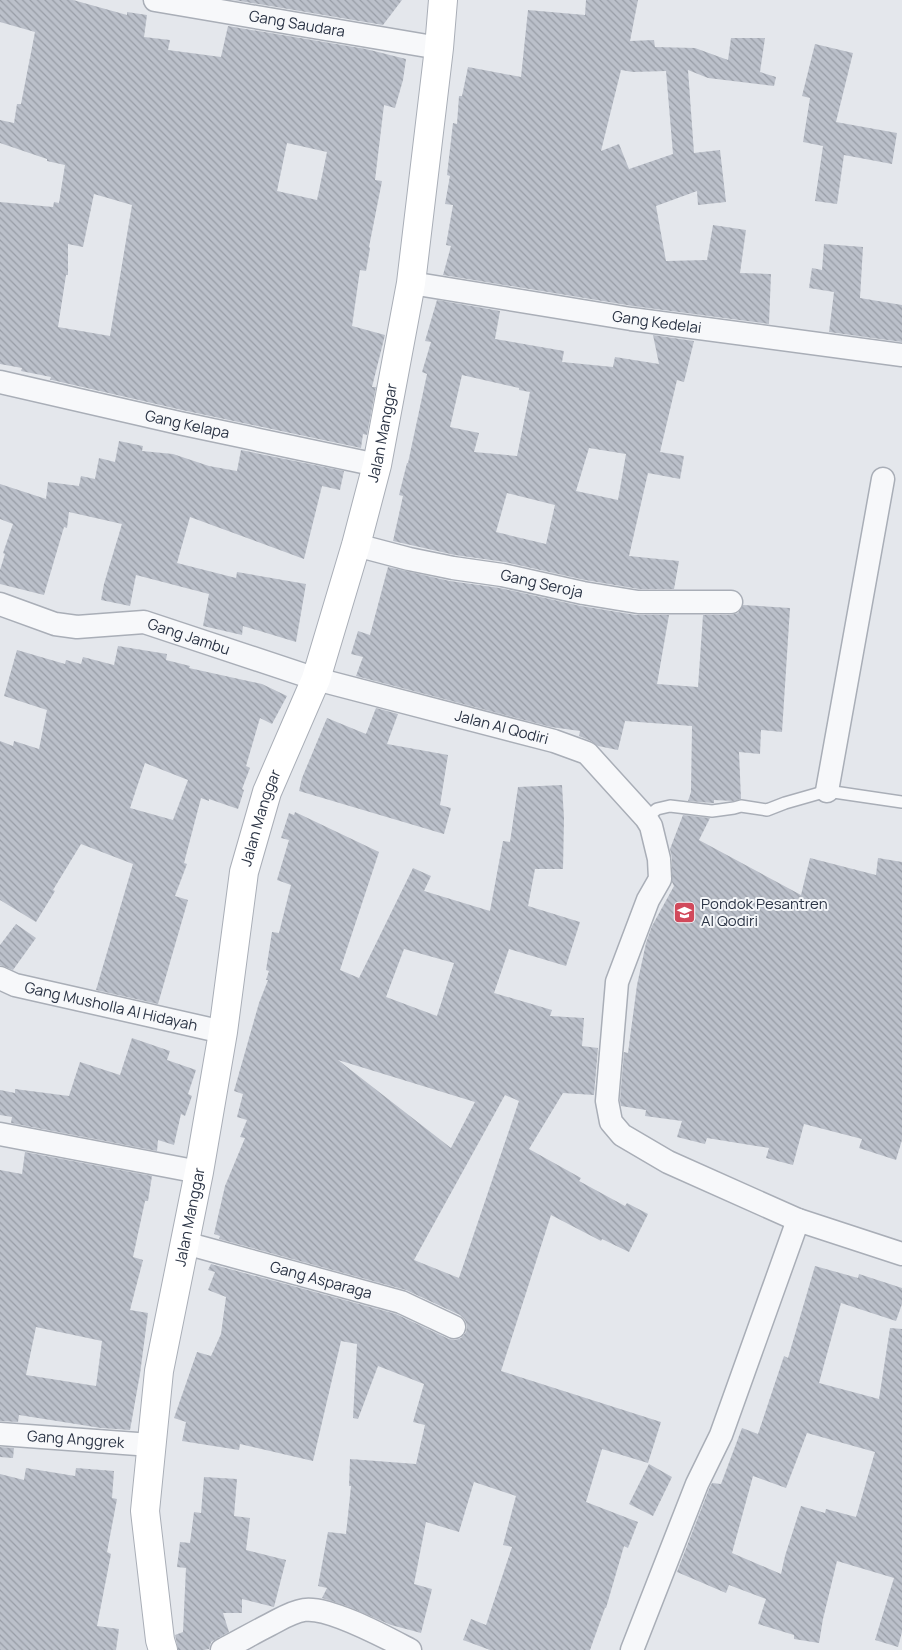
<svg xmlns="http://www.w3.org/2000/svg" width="902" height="1650" font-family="Manrope,sans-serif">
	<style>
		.building { fill: url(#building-back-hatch); fill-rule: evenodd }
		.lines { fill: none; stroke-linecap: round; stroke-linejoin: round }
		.lane-casing { stroke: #a9aeb7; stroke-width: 14 }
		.street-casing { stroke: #a9aeb7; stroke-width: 25 }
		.secondary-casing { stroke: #a9aeb7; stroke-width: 30 }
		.lane { stroke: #f7f8fa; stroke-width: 11 }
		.street { stroke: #f7f8fa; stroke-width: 22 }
		.secondary { stroke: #fff; stroke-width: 28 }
		.labels { text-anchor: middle; stroke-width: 4; stroke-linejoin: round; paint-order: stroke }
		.street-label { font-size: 15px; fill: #2b3445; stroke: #f4f6f9 }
		.poi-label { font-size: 15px; fill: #2b3445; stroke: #f4f6f9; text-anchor: start }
	</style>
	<defs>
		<pattern id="building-back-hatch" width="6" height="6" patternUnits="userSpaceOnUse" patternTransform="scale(1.25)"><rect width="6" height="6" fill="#bbc0ca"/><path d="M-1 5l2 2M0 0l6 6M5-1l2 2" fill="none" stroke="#989da6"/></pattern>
	</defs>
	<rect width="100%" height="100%" fill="#e4e7ec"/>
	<!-- building -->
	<path class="building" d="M0 0H73L127 15V12L147 15 144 37 170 40 168 50 221 57 228 26 366 49 406 59 403 80 395 108 384 105 375 180 382 181 369 247 370 248 366 271 360 270 352 326 385 335 372 387H376L367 435 363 434 361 448 182 410 52 380H50L51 377 21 371 22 368 0 364V202L53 207 54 202 59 203 65 165 47 161V159L0 143V120L14 123 17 104H21L35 32 0 22ZM287 143 327 152 317 200 277 191ZM94 194 132 205 110 336 58 327 66 275H68V244L83 247Z
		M234 0H402L383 25Z
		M586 0H638L630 41 654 40 655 47 695 48 728 60 731 38H765L760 72 776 77 774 86 708 78 688 70 694 153 720 150 726 202 698 205 697 191 656 206 666 261 707 260 713 225 746 230 740 273 771 274 769 324 633 306 443 275 451 246 446 245 453 205 445 204 450 176 447 175 453 123 457 124 459 96H462L468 67 521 77 528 10 585 15ZM621 70 633 72 666 71 673 154 629 169 619 144 601 151Z
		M815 44 853 53 836 122 897 133 892 164 844 155 837 204 815 201 823 146 803 142 810 98 802 96Z
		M824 244 863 247 860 298 902 305V342L829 332 834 292 809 288 812 268 822 270Z
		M437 300 500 311 495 339 564 351 562 362 613 367 615 357 659 364 653 335 694 341 684 382 677 380 660 452 684 456 680 479 648 473 629 556 679 561 674 589H639L585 580 505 562 455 555 393 541 403 496 399 495 407 463H408L427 374 422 372 431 342 425 341ZM462 375 519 388V390L530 392 517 456 474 452 479 433 450 427ZM589 448 626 454 618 500 576 491ZM507 493 555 505 546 544 496 532Z
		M119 441 143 446 142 451 173 454 209 466 237 471 241 450 344 471 340 490 322 486 304 559 190 517 177 563 236 578 237 572 306 584 296 642 243 626 242 635 203 626 209 594 136 575 130 606 101 600 104 584 122 524 69 512 67 528 64 527 44 595 0 584V570L5 554 3 553 13 524 0 519V484L46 499 48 482 79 486 81 476 95 479 99 458 115 462Z
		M388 567 450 581 500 588 581 606 636 615H669L657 684 698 687 703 615H731L738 613 743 605 790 608 782 732 761 730 760 754 739 752 741 799 733 801 714 800V803H712L688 801 691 792 692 726 625 721 618 750 598 746 591 741 579 736 580 731 551 727 356 676 363 657 351 654 358 631 370 635Z
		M118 646 167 654 166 660 190 666 189 668 262 684 287 696 272 724 260 718 246 766 250 768 242 789 244 790 238 809 209 799V801L201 798 184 863 187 864 175 896 188 900 158 1004 96 990 133 864 81 844 53 890 55 891 36 922 0 900V741L13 746 14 741 39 749 47 710 4 696 17 650 65 664 66 660 81 664 83 657 114 665ZM145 763 188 780 173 820 130 808Z
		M376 708 398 714 387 744 448 755 440 805 451 808 444 834 299 791 302 778 327 718 366 734Z
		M562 785 564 818 563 869H535L528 906 580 922 566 966 509 949 494 993 552 1010 550 1016 584 1018 582 1046 598 1048 594 1095 563 1093 529 1149 581 1178 579 1181 625 1206 627 1203 648 1214 629 1252 602 1239 601 1241 551 1215 501 1371 661 1422 648 1463 602 1449 586 1502 638 1522 628 1548 624 1546 606 1608H605L590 1650H490L463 1640 471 1619 486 1625 512 1547 503 1545 516 1496 474 1482 459 1532 426 1522 414 1584 432 1589 421 1633 391 1625 347 1606 322 1598 327 1588 318 1586 328 1532 346 1534 351 1486H349L350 1459 416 1464 425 1425 413 1422 424 1384 378 1366 358 1419 353 1418 357 1344 341 1341 313 1461 240 1444 239 1450 182 1441 186 1422 174 1418 197 1352 211 1356 221 1334 226 1297 208 1290 215 1272 208 1270 211 1264 396 1314 449 1339 455 1340 461 1338 466 1332 467 1326 465 1320 460 1315 406 1290 219 1239 220 1236 214 1234 225 1186 245 1138 240 1137 247 1120 237 1117 243 1094 234 1091 259 1003 268 980H266L269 971 266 970 272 932 279 933 291 885 277 880 289 840 281 838 289 813 294 815 295 812 379 852 340 970 359 978 413 868 431 876 424 891 490 911 503 841 510 842 518 787ZM404 949 454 963 437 1016 386 997ZM338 1060 475 1102 451 1148ZM505 1095 519 1101 459 1278 414 1260Z
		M683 815 710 818 699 840 801 895 810 858 876 875 878 858 902 862V1140L896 1160 859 1148 862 1139 804 1124 793 1165 766 1158 769 1148 707 1138 705 1144 677 1137 682 1121 645 1116 646 1110 621 1106 620 1100 624 1052 628 1053 637 985 646 943 652 926 674 886 672 882V858L670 849Z
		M16 924 36 938 13 970 0 965V945Z
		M132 1038 170 1051 167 1060 196 1070 188 1094 192 1096 185 1116 181 1114 174 1145 158 1140 157 1151 11 1123 12 1117 0 1115V1090L15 1093V1089L69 1096 80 1062 120 1075Z
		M25 1152 152 1176 148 1201H145L133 1257 143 1260 130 1310 148 1313 140 1374 130 1430 101 1428 19 1415 18 1422 0 1421V1170L22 1174ZM36 1327 102 1341 96 1386 26 1375Z
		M815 1266 858 1278 859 1274 902 1288V1304L896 1321 841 1303 819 1383 879 1399 890 1328 902 1329V1632L898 1647 875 1640 894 1578 837 1561 823 1619 819 1643 794 1639V1635L758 1624 766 1599 729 1585 726 1593 677 1572 709 1489 712 1483 721 1484 742 1428 758 1434 784 1356 788 1358ZM807 1433 875 1452 856 1517 826 1509 825 1513 801 1506 785 1556 781 1574 732 1553 753 1476 786 1488Z
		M0 1447 14 1448 13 1458 0 1457Z
		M649 1464 672 1477 653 1516 629 1504Z
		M26 1468 75 1476 76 1468 114 1471 112 1498 117 1499 107 1552 111 1554 97 1626 119 1629 116 1650H0V1474L24 1480Z
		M204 1477 237 1479 234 1516 250 1518 246 1550 286 1560 274 1607 242 1599V1613H223L229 1632 216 1639 211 1642 209 1649 204 1650H178L175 1635 183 1632 186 1568 177 1567 180 1542 190 1543 194 1512 201 1513Z"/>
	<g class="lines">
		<defs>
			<path id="lane" d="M646 818 657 809 670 806 712 811 734 808 741 806 767 810 785 803 827 791 902 802"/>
			<g id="street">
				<path id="s1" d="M155 0 439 48"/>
				<path id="s2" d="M411 283 631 319 902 355"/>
				<path id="s3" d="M0 382 179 423 377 465"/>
				<path id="s4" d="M356 545 409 559 453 568 502 575 583 593 638 602H731"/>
				<path id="s5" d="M0 604 55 624 77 627 144 622 316 679 554 741 587 753 646 818 651 826 659 859 660 879 648 900 617 982 607 1101 611 1122 622 1135 668 1162 798 1220 902 1254"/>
				<path d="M827 791 883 479"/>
				<path id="s6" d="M0 978 15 985 223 1032"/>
				<path d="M0 1134 199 1172"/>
				<path id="s7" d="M185 1243 401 1302 454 1327"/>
				<path id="s8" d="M0 1434 151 1445"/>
				<path d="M222 1650C238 1642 253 1633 269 1625 281 1619 291 1612 304 1610 329 1606 387 1638 410 1650"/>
				<path d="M632 1650 697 1484 721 1435 798 1220"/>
			</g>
			<g id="secondary">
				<path id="s9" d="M163 1650 160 1640 145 1511 159 1371 199 1172 223 1032 244 872 267 792 316 679 356 545 377 465 411 283 439 48 443 0"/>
			</g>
		</defs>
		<!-- lane casing -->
		<use href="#lane" class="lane-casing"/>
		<!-- street casing -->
		<use href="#street" class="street-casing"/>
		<!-- secondary casing -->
		<use href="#secondary" class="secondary-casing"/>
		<!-- lane -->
		<use href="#lane" class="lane"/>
		<!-- street -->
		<use href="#street" class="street"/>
		<!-- secondary -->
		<use href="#secondary" class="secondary"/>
	</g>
	<!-- icons -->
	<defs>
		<symbol id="school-square" viewBox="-11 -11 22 22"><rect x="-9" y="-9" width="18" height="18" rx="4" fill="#d1495b" stroke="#f4f6f9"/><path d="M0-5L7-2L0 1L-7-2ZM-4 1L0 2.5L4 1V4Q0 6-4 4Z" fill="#fff"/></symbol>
	</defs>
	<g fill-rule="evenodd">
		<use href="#school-square" x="672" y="900" width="25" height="25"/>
	</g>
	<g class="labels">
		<!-- street labels -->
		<g class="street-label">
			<text dy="5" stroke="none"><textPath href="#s1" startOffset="144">Gang Saudara</textPath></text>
			<text dy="5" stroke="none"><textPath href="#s2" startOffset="249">Gang Kedelai</textPath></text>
			<text dy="5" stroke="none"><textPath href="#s3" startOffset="192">Gang Kelapa</textPath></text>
			<text dy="5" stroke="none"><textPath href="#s9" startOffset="1249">Jalan Manggar</textPath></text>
			<text dy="5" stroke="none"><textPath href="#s4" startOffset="190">Gang Seroja</textPath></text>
			<text dy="5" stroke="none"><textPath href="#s5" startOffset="195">Gang Jambu</textPath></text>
			<text dy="5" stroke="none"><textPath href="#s5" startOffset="521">Jalan Al Qodiri</textPath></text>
			<text dy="5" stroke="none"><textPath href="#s9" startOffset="844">Jalan Manggar</textPath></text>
			<text dy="5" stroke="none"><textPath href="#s6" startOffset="115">Gang Musholla Al Hidayah</textPath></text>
			<text dy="5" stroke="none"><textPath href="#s9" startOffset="438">Jalan Manggar</textPath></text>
			<text dy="5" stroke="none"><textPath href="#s7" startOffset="141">Gang Asparaga</textPath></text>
			<text dy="5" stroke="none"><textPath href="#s8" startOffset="76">Gang Anggrek</textPath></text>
		</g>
		<!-- poi labels -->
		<g class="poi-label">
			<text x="701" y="909">Pondok Pesantren<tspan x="701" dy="17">Al Qodiri</tspan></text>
		</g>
	</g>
</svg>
